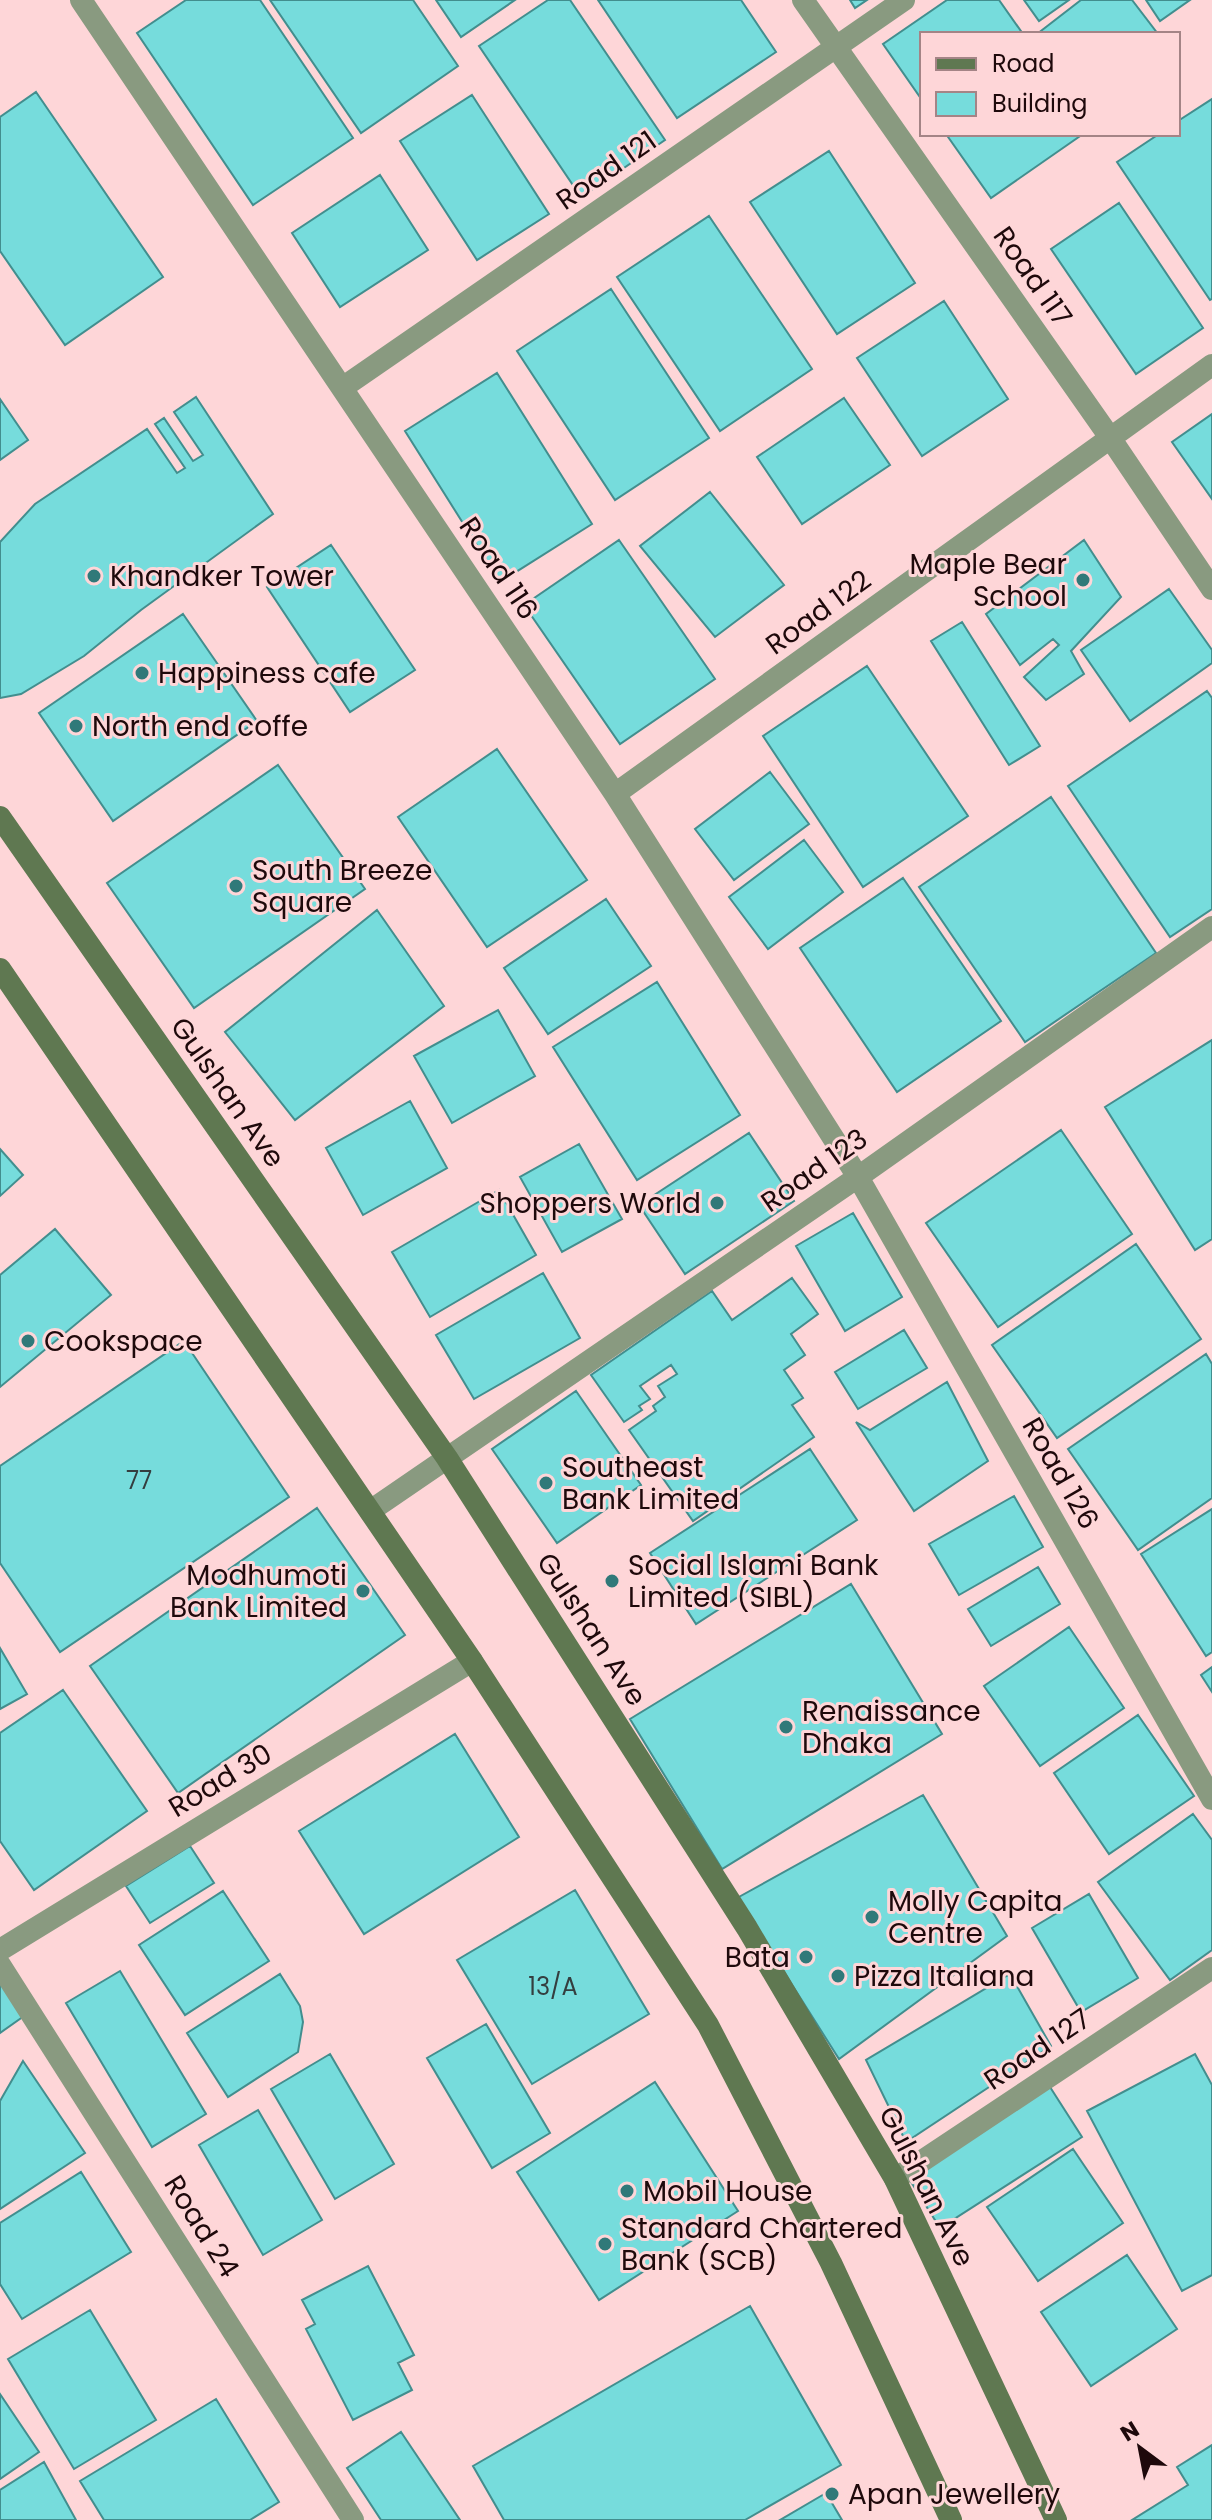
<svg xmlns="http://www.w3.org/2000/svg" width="1212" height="2520" font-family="Poppins,sans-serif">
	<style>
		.building { fill: #76dcdc; stroke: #428e8e; stroke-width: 2 }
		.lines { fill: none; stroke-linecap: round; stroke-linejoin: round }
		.minor { stroke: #899a80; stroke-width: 22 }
		.secondary { stroke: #5f7851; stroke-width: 22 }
		.poi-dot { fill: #307979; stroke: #fed6d8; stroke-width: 3 }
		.labels { text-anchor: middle; stroke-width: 6; stroke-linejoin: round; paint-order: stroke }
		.number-label { font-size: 24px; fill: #343e3f }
		.street-label { font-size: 28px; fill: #1e090b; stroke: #fed6d8 }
		.poi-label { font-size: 28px; fill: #1e090b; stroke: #fed6d8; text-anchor: start }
	</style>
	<rect width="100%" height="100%" fill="#fed6d8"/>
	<!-- building -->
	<path class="building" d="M186 0H260L353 138 253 205 137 33Z
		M270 0H413L458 66 361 133Z
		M436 0H515L461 37Z
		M548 0H570L665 140 581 197 479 46Z
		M598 0H741L776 52 677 118Z
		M850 0H867L855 8Z
		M947 0H999L1023 34H922V100L883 44Z
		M1024 0H1069L1039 21Z
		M1081 0H1132L1158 34H1037Z
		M1146 0H1190L1160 21Z
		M36 92 163 277 65 345 0 251V117Z
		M472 95 549 214 477 260 400 141Z
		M1212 99V299L1210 300 1117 162 1159 134H1178V121Z
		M946 134H1083L991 198Z
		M829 151 915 283 837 334 750 202Z
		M380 175 428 250 340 307 292 233Z
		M1119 203 1203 328 1136 374 1051 249Z
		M709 216 812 369 720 431 617 277Z
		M611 289 709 438 615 500 517 351Z
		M944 301 1008 399 922 456 857 358Z
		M497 373 592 524 500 582 405 431Z
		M196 397 273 514 141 610 84 656 21 694 0 698V542L35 504 147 429 177 473 185 468 155 424 164 418 193 461 203 455 174 412Z
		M844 398 890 465 802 524 757 457Z
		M0 399 28 440 0 460Z
		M1212 414V499L1172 442Z
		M710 492 784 585 715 637 640 546Z
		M619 540 715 679 620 744 524 605Z
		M1084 540 1121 597 1071 651 1084 674 1046 700 1024 677 1059 645 1053 639 1020 665 986 614Z
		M331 545 415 670 350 712 267 587Z
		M1169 589 1212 650V663L1130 721 1081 650Z
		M183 614 257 721 113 821 39 713Z
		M962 622 1040 746 1009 765 931 641Z
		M867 666 968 816 863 887 763 736Z
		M1207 691 1212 698V909L1170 937 1068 786Z
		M497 749 587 880 487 947 398 817Z
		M278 765 365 889 194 1008 107 883Z
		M770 772 809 824 734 880 695 829Z
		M1051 797 1156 953 1025 1042 919 887Z
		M804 840 843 892 768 949 729 897Z
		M903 878 1001 1021 897 1092 800 948Z
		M606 899 651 966 548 1034 504 968Z
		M377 910 444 1006 295 1120 225 1032Z
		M657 982 740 1115 637 1180 553 1047Z
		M498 1010 535 1076 452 1123 414 1056Z
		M1212 1040V1239L1195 1250 1105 1107Z
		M410 1101 447 1168 363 1215 326 1148Z
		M1061 1130 1132 1234 998 1327 926 1223Z
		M749 1133 794 1201 685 1274 639 1205Z
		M579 1144 622 1219 562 1252 520 1177Z
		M0 1149 23 1175 0 1196Z
		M499 1190 536 1255 430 1317 392 1252Z
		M853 1213 902 1297 845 1331 796 1246Z
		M55 1229 111 1295 0 1387V1275Z
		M1136 1244 1201 1339 1057 1438 992 1345Z
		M543 1273 580 1338 474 1399 436 1335Z
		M792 1278 818 1314 791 1334 805 1355 784 1370 803 1398 792 1405 814 1437 693 1521 629 1430 656 1411 653 1406 665 1397 658 1386 677 1374 671 1365 640 1386 650 1399 639 1406 642 1410 624 1422 591 1375 712 1291 732 1320Z
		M904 1330 927 1368 858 1409 835 1372Z
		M184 1341 289 1497 60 1652 0 1563V1466Z
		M1206 1354 1212 1364V1498L1138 1550 1068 1449Z
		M947 1382 988 1461 914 1511 856 1422 870 1430Z
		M576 1391 641 1485 557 1543 492 1449Z
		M810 1449 857 1520 696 1624 650 1553Z
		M1014 1496 1043 1547 959 1595 929 1544Z
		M317 1508 405 1635 178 1793 90 1666Z
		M1212 1509V1652L1206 1656 1141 1554Z
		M1038 1567 1060 1604 991 1646 968 1609Z
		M851 1584 942 1734 722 1869 630 1719Z
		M1069 1627 1124 1708 1040 1766 984 1686Z
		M0 1648 27 1694 0 1709Z
		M1212 1667V1692L1201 1675Z
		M63 1690 147 1811 34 1890 0 1841V1733Z
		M1138 1715 1194 1796 1109 1854 1054 1773Z
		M455 1734 519 1837 364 1934 299 1831Z
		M923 1795 1007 1936 839 2059 737 1898Z
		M1193 1814 1212 1840V1950L1170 1980 1098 1882Z
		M190 1846 214 1883 150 1923 126 1886Z
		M575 1890 649 2014 532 2084 457 1960Z
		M223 1891 269 1961 185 2015 139 1945Z
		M1089 1894 1138 1978 1081 2012 1032 1928Z
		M120 1971 206 2114 152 2147 66 2003Z
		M280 1974 300 2006 303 2022 298 2052 228 2097 187 2033Z
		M1010 1974 1051 2046 906 2142 866 2060Z
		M0 1981 24 2016 0 2033Z
		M486 2024 550 2133 492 2168 427 2058Z
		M330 2054 394 2164 335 2199 271 2089Z
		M1195 2054 1212 2085V2275L1182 2291 1087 2111Z
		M23 2061 85 2153 0 2209V2101Z
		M655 2082 738 2211 599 2300 517 2172Z
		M1050 2087 1082 2137 940 2228 908 2177Z
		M258 2110 322 2220 263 2255 199 2145Z
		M1073 2149 1123 2223 1038 2281 987 2207Z
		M81 2172 131 2252 22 2319 0 2284V2223Z
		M1127 2255 1177 2329 1091 2386 1041 2312Z
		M368 2266 414 2355 398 2363 412 2390 353 2420 306 2329 315 2324 302 2300Z
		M750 2306 841 2465 745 2520H504L473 2466Z
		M90 2310 156 2420 74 2469 8 2359Z
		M0 2394 39 2452 0 2479Z
		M216 2399 279 2502 250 2520H104L80 2481Z
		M401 2432 460 2520H381L347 2468Z
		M1212 2445V2520H1132L1188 2485 1177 2467Z
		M44 2462 76 2520H0V2490Z
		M826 2493 842 2520H780Z"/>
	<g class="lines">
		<!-- minor -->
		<path class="minor" d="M81 0 615 794 858 1177 1212 1799
			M803 0 1111 439 1212 589
			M342 388 904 0
			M615 794 1212 365
			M370 1511 858 1177 1212 927
			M0 1950 472 1661
			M0 1965 353 2520
			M895 2179 1212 1968"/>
		<!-- secondary -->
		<path class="secondary" d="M0 817 447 1458 747 1928 895 2179 1056 2520
			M0 969 472 1661 708 2025 831 2263 951 2520"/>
	</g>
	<!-- markers -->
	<g class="poi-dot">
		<circle cx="94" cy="576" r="8"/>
		<circle cx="1083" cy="580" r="8"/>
		<circle cx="142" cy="673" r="8"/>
		<circle cx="76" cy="726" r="8"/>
		<circle cx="236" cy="886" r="8"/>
		<circle cx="717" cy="1203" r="8"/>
		<circle cx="28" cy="1341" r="8"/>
		<circle cx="546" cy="1483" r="8"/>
		<circle cx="612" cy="1581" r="8"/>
		<circle cx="363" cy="1591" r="8"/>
		<circle cx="786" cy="1727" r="8"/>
		<circle cx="872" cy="1917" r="8"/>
		<circle cx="806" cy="1957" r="8"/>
		<circle cx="838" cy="1976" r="8"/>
		<circle cx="627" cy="2191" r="8"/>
		<circle cx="605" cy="2244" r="8"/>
		<circle cx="832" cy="2494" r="8"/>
	</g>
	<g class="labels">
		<!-- number labels -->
		<g class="number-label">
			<text x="139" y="1489">77</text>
			<text x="553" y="1995">13/A</text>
		</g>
		<!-- street labels -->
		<g class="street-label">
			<text transform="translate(606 170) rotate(-35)" y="10">Road 121</text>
			<text transform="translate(1033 276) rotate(55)" y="10">Road 117</text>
			<text transform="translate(499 568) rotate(56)" y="10">Road 116</text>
			<text transform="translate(818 612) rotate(-36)" y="10">Road 122</text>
			<text transform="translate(228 1092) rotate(55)" y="10">Gulshan Ave</text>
			<text transform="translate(814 1170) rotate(-35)" y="10">Road 123</text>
			<text transform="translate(1061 1473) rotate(60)" y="10">Road 126</text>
			<text transform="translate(592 1629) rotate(57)" y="10">Gulshan Ave</text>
			<text transform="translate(220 1780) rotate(-31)" y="10">Road 30</text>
			<text transform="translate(1037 2049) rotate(-34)" y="10">Road 127</text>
			<text transform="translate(927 2186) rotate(63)" y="10">Gulshan Ave</text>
			<text transform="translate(202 2226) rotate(58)" y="10">Road 24</text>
		</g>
		<!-- poi labels -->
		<g class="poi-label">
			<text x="1067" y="574" text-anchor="end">Maple Bear<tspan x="1067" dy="32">School</tspan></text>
			<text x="110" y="586">Khandker Tower</text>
			<text x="158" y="683">Happiness cafe</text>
			<text x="92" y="736">North end coffe</text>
			<text x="252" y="880">South Breeze<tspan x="252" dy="32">Square</tspan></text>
			<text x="701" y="1213" text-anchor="end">Shoppers World</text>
			<text x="44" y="1351">Cookspace</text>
			<text x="562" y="1477">Southeast<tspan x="562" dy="32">Bank Limited</tspan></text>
			<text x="628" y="1575">Social Islami Bank<tspan x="628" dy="32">Limited (SIBL)</tspan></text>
			<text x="347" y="1585" text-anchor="end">Modhumoti<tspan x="347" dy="32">Bank Limited</tspan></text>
			<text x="802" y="1721">Renaissance<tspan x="802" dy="32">Dhaka</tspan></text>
			<text x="888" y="1911">Molly Capita<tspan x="888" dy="32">Centre</tspan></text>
			<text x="790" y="1967" text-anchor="end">Bata</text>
			<text x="854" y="1986">Pizza Italiana</text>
			<text x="643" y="2201">Mobil House</text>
			<text x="621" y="2238">Standard Chartered<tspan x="621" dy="32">Bank (SCB)</tspan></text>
			<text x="848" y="2504">Apan Jewellery</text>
		</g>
	</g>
	<!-- legend -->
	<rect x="920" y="32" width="260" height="104" fill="#fed6d8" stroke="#a48486" stroke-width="2"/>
	<rect x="936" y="58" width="40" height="12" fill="#5f7851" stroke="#a48486" stroke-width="2"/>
	<text x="992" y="72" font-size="24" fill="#1e090b">Road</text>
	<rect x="936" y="92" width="40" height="24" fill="#76dcdc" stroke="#a48486" stroke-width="2"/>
	<text x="992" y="112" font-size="24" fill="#1e090b">Building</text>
	<!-- north arrow -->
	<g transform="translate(1140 2448) rotate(328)" stroke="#fed6d8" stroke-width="6" paint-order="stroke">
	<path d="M0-6L14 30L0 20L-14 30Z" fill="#1e090b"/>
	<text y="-12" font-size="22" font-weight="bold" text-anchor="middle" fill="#1e090b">N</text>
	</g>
</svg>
